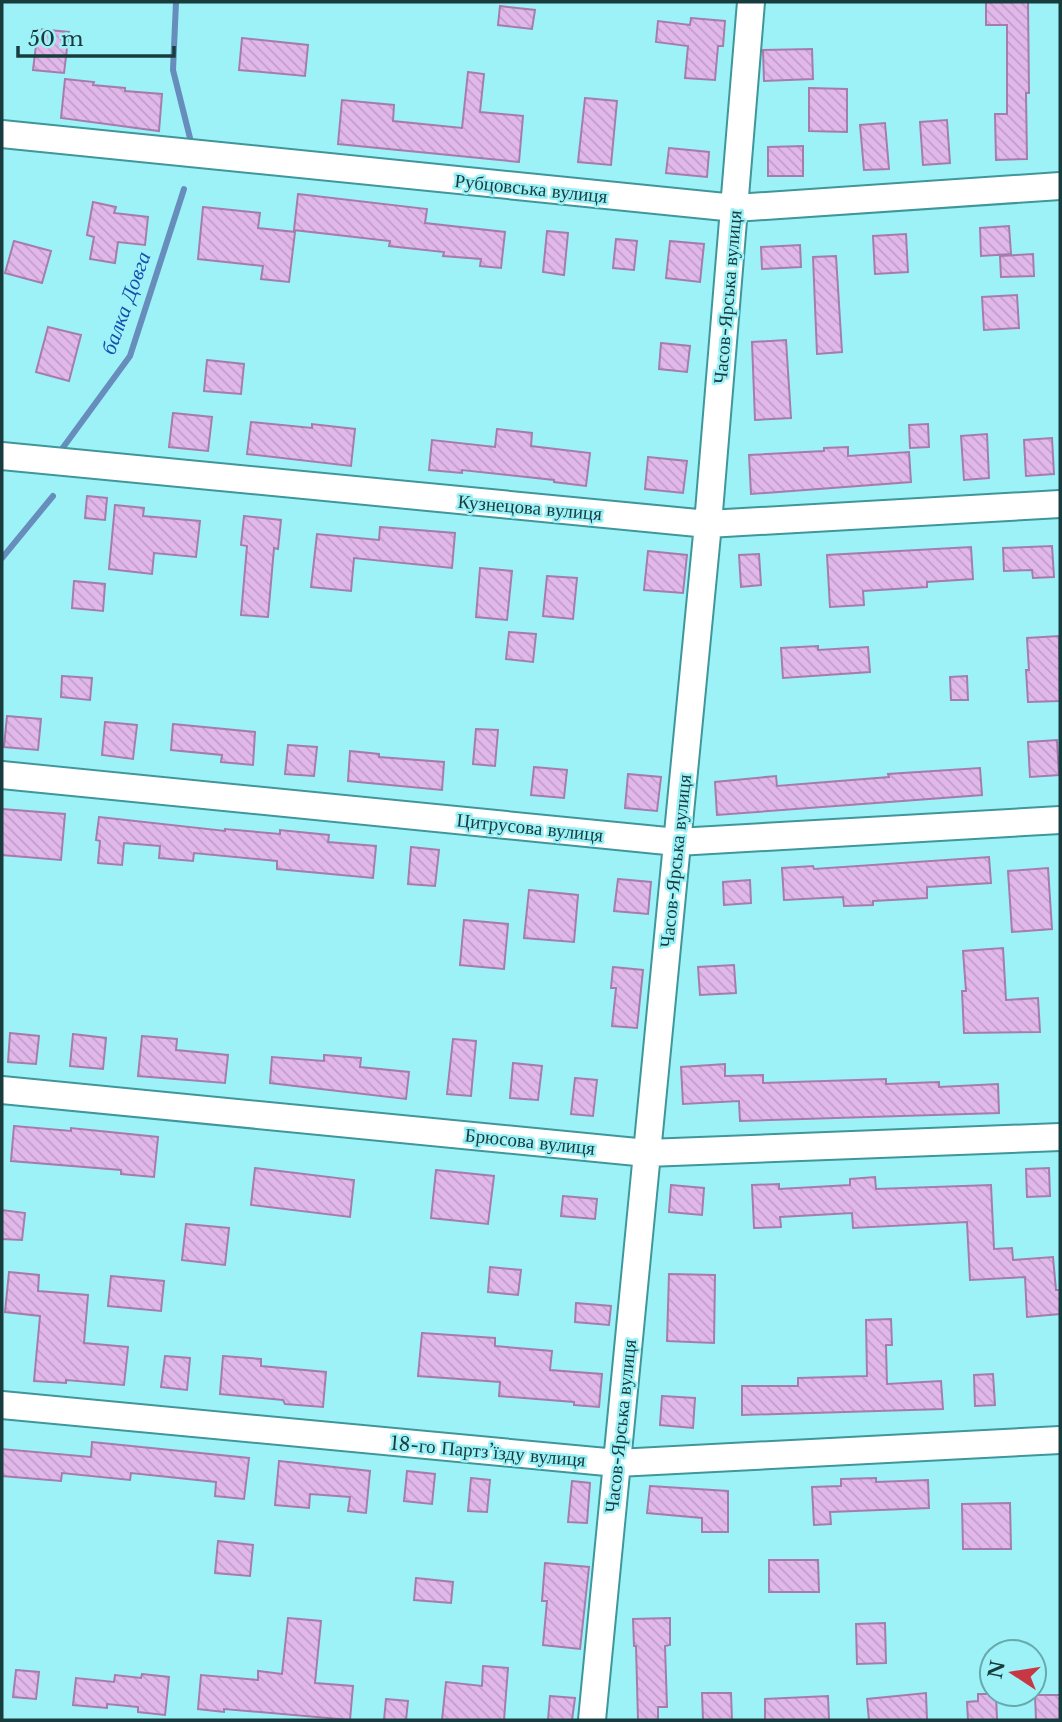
<svg xmlns="http://www.w3.org/2000/svg" width="1062" height="1722" font-family="'Libre Baskerville',serif">
	<style>
		.lines { fill: none; stroke-linecap: round; stroke-linejoin: round }
		.stream { stroke: #678dbc; stroke-width: 6 }
		.building { fill: url(#building-back-hatch); stroke: #a57dad; stroke-width: 2 }
		.minor-casing { stroke: #3f969b; stroke-width: 30 }
		.minor { stroke: #fff; stroke-width: 26 }
		.labels { text-anchor: middle; stroke-width: 5; stroke-linejoin: round; paint-order: stroke }
		.street-label { font-size: 19px; fill: #183c3e; stroke: #9df2f7 }
		.water-label { font-size: 21px; font-style: italic; fill: #184fae; stroke: #9df2f7 }
	</style>
	<defs>
		<pattern id="building-back-hatch" width="6" height="6" patternUnits="userSpaceOnUse" patternTransform="scale(1.75)"><rect width="6" height="6" fill="#e2b8ea"/><path d="M-1 5l2 2M0 0l6 6M5-1l2 2" fill="none" stroke="#c19fca"/></pattern>
	</defs>
	<rect width="100%" height="100%" fill="#9df2f7"/>
	<g class="lines">
		<!-- stream -->
		<path class="stream" d="M176 2 173 70 190 138
			M59 453 130 356 184 189
			M2 558 53 496"/>
	</g>
	<!-- building -->
	<path class="building" d="M986 2H1028L1029 93H1026L1027 159 996 160 995 114H1007V25H986Z
		M500 6 535 10 532 29 498 25Z
		M691 18 725 21 723 46H718L715 80 685 78 688 46 656 42 658 21 690 25Z
		M38 29 69 32 64 73 33 70Z
		M242 38 308 45 305 76 239 70Z
		M812 49 813 79 764 81 763 50Z
		M468 72 484 74 480 112 523 116 519 162 338 144 342 100 394 105 393 121 462 128Z
		M65 79 94 82 93 85 125 88V91L162 94 159 131 61 118Z
		M809 88 847 89V132L809 131Z
		M585 98 617 101 611 165 578 162Z
		M947 120 950 163 923 165 920 122Z
		M885 123 889 169 864 170 860 125Z
		M803 146V176H768V147Z
		M669 148 709 152 707 177 666 173Z
		M298 194 427 209 425 223 505 232 501 268 480 266 481 259 443 256 444 252 389 246 390 241 294 230Z
		M93 202 116 207 114 213 148 217 145 245 118 242 115 263 90 259 94 237 87 235Z
		M203 207 260 213 258 228 295 232 289 282 261 279 263 266 198 259Z
		M1009 226 1011 254 981 256 980 228Z
		M547 231 568 233 564 275 543 272Z
		M906 234 908 272 875 274 873 236Z
		M616 239 637 241 634 270 613 268Z
		M14 241 51 251 42 283 5 273Z
		M670 241 704 244 700 282 666 278Z
		M800 245 801 267 762 269 761 247Z
		M1033 254 1034 276 1001 277 1000 256Z
		M836 256 842 352 817 354 813 257Z
		M1017 295 1019 328 984 330 982 297Z
		M48 327 81 335 69 381 36 372Z
		M786 340 791 418 755 420 752 342Z
		M661 343 690 346 687 372 659 369Z
		M207 360 244 364 241 394 204 391Z
		M173 413 212 417 208 451 169 447Z
		M251 422 312 428V424L355 429 351 466 247 454Z
		M928 424 929 447 910 448 909 425Z
		M497 429 532 433 531 446 590 453 586 486 554 482V480L462 470V473L429 470 432 440 495 447Z
		M987 434 989 478 964 480 961 436Z
		M1052 438 1054 474 1026 476 1024 440Z
		M848 447V456L909 452 911 482 751 494 749 455 824 451V448Z
		M648 457 687 461 683 493 645 489Z
		M87 496 107 498 105 520 85 518Z
		M115 505 144 508 143 516 200 521 196 557 154 553 152 574 109 569Z
		M244 516 281 520 278 549 274 548 268 617 241 615 247 546 241 545Z
		M380 527 455 533 452 568 354 558 351 591 311 587 317 534 379 540Z
		M1052 546 1054 577 1033 578 1032 570 1004 571 1003 548Z
		M971 547 973 579 927 582V587L863 591 864 605 830 607 827 555Z
		M648 551 687 555 683 593 644 590Z
		M759 554 761 585 741 587 739 555Z
		M480 568 512 571 507 620 476 617Z
		M547 576 577 578 573 619 543 616Z
		M74 581 105 584 103 611 72 608Z
		M509 632 536 634 533 662 506 659Z
		M1059 636 1060 701 1028 702 1026 670H1029L1027 638Z
		M818 646V650L868 647 870 672 783 678 781 648Z
		M62 676 92 678 90 700 61 697Z
		M967 676 968 700H951L950 677Z
		M7 716 41 719 38 750 4 747Z
		M105 722 137 725 133 759 102 755Z
		M173 724 255 732 253 765 221 762 222 755 171 750Z
		M476 729 498 730 495 766 473 764Z
		M1057 740 1059 775 1030 777 1028 742Z
		M288 745 317 747 314 776 285 774Z
		M350 751 379 754V757L444 762 442 790 348 781Z
		M534 767 567 770 564 798 531 795Z
		M980 768 982 795 717 815 715 782 776 776 777 786 889 777 888 774Z
		M628 774 661 777 657 811 625 808Z
		M2 809 65 814 61 860 2 855Z
		M99 817 225 831V829L280 834V830L329 835 328 842 376 846 373 878 277 869V861L194 853 193 861 159 858 160 846 124 843 122 865 98 863 100 841 96 840Z
		M411 847 439 850 435 886 408 884Z
		M989 857 991 883 927 887V898L873 901V905L844 906 843 897 784 900 782 868 813 866 814 869Z
		M1048 868 1052 929 1012 932 1008 871Z
		M618 879 651 882 648 914 614 911Z
		M750 880 751 903 724 905 723 882Z
		M529 890 578 895 574 942 524 938Z
		M464 920 508 924 504 969 460 965Z
		M1003 948 1006 1000 1038 998 1040 1032 964 1033 962 991H966L963 951Z
		M734 965 736 993 700 995 698 967Z
		M613 967 643 970 637 1028 612 1026 616 988H611Z
		M10 1033 39 1036 36 1064 8 1062Z
		M73 1034 106 1038 103 1069 70 1066Z
		M142 1036 177 1039 176 1050 228 1055 225 1083 138 1076Z
		M453 1039 476 1041 471 1096 447 1094Z
		M324 1055 361 1058 360 1067 409 1072 406 1099 270 1083 272 1057 324 1061Z
		M513 1063 542 1066 538 1100 510 1098Z
		M725 1064V1076L763 1075V1083L886 1079V1084L939 1082V1087L998 1084 999 1113 740 1121 739 1101 683 1104 681 1067Z
		M575 1078 597 1080 593 1116 571 1114Z
		M14 1126 71 1131V1128L158 1137 154 1177 121 1174V1170L11 1161Z
		M255 1168 354 1180 350 1217 251 1205Z
		M1049 1168 1050 1196 1027 1197 1026 1169Z
		M436 1170 494 1176 488 1224 431 1218Z
		M875 1177 876 1189 991 1185 994 1249 1012 1248 1013 1260 1053 1257 1056 1290H1060V1314L1027 1317 1025 1277 970 1280 967 1222 853 1228 852 1213 780 1217 781 1227 754 1228 752 1185 779 1184V1189L850 1185V1179Z
		M671 1185 704 1188 702 1215 669 1212Z
		M563 1196 597 1199 595 1219 561 1216Z
		M2 1210 25 1213 22 1240 2 1239Z
		M186 1224 229 1228 225 1265 182 1260Z
		M490 1267 521 1270 518 1295 488 1292Z
		M9 1272 39 1275 38 1291 88 1295 84 1343 128 1347 124 1385 66 1380V1383L34 1381 40 1316 5 1312Z
		M669 1274 715 1275 714 1343 667 1341Z
		M111 1276 164 1281 161 1311 108 1306Z
		M576 1303 611 1306 609 1325 575 1322Z
		M891 1319 892 1345H886L887 1384 941 1381 943 1409 742 1415V1386H798V1378L867 1376 866 1320Z
		M422 1333 495 1338V1346L552 1351 550 1370 602 1374 599 1407 574 1405V1402L499 1396 500 1382 418 1376Z
		M165 1356 190 1358 187 1390 161 1387Z
		M223 1356 261 1359V1366L326 1372 323 1407 285 1404 283 1400 220 1394Z
		M993 1374 995 1405 975 1406 974 1375Z
		M662 1396 695 1398 693 1428 660 1425Z
		M92 1442 249 1458 244 1499 215 1496 216 1482 131 1473 130 1480 62 1473 61 1481 2 1476V1449L91 1457Z
		M279 1461 370 1471 366 1513 348 1511 350 1497 310 1494 309 1508 275 1505Z
		M407 1471 435 1474 432 1504 404 1501Z
		M471 1478 490 1480 487 1512 468 1511Z
		M876 1478V1482L928 1480 929 1508 830 1512 831 1524 814 1525 812 1487 841 1486V1479Z
		M572 1481 590 1483 587 1523 568 1522Z
		M650 1486 728 1491V1532H702V1518L647 1513Z
		M1010 1503 1011 1549H963L962 1504Z
		M218 1541 253 1545 250 1576 215 1573Z
		M769 1560H818L819 1592H769Z
		M545 1563 589 1567 580 1649 543 1645 547 1601H542Z
		M416 1578 453 1582 451 1603 414 1600Z
		M288 1618 321 1621 315 1683 353 1686 350 1720 224 1709V1712L198 1709 201 1675 258 1680V1671L282 1674Z
		M670 1618V1645L665 1646 667 1707H658V1720H638L636 1646H634L633 1619Z
		M885 1623 886 1663 857 1664 856 1624Z
		M483 1666 508 1668 504 1720H442L446 1682 482 1686Z
		M16 1670 39 1672 36 1699 13 1697Z
		M142 1674 169 1677 165 1715 138 1712V1707L107 1704V1708L73 1705 76 1678 114 1682 115 1675 141 1678Z
		M702 1693H731L732 1720H703Z
		M926 1693 927 1720H869L867 1699Z
		M978 1694H996L997 1720H968L967 1702 978 1701Z
		M1035 1695H1060V1720H1036Z
		M550 1696 575 1698 572 1720H548Z
		M828 1696 829 1720H765V1699Z
		M386 1699 408 1701 406 1720H384Z"/>
	<g class="lines">
		<defs>
			<path id="minor" d="M2 134 735 208 1060 186
				M2 456 708 524 1060 504
				M2 775 677 842 1060 820
				M2 1090 647 1153 1060 1137
				M2 1405 617 1463 1060 1440
				M592 1720 708 524 751 2"/>
		</defs>
		<!-- minor casing -->
		<use href="#minor" class="minor-casing"/>
		<!-- minor -->
		<use href="#minor" class="minor"/>
	</g>
	<g class="labels">
		<!-- street labels -->
		<g class="street-label">
			<text transform="translate(531 188) rotate(6)" y="7">Рубцовська вулиця</text>
			<text transform="translate(727 297) rotate(-85)" y="7">Часов-Ярська вулиця</text>
			<text transform="translate(530 507) rotate(5)" y="7">Кузнецова вулиця</text>
			<text transform="translate(530 827) rotate(6)" y="7">Цитрусова вулиця</text>
			<text transform="translate(675 861) rotate(-84)" y="7">Часов-Ярська вулиця</text>
			<text transform="translate(530 1141) rotate(6)" y="7">Брюсова вулиця</text>
			<text transform="translate(620 1426) rotate(-84)" y="7">Часов-Ярська вулиця</text>
			<text transform="translate(488 1451) rotate(5)" y="7">18-го Партз’їзду вулиця</text>
		</g>
		<!-- water labels -->
		<g class="water-label">
			<text transform="translate(126 303) rotate(-70)" y="7">балка Довга</text>
		</g>
	</g>
	<!-- border -->
	<rect width="1062" height="1722" fill="none" stroke="#183c3e" stroke-width="7"/>
	<!-- north arrow -->
	<g transform="translate(1013 1673) rotate(282)"><circle r="33" fill="#9df2f7" stroke="#68a9ad" stroke-width="2"/>
	<path d="M0-5L12 26L0 18L-12 26Z" fill="#c73744"/>
	<text y="-10" font-size="19" font-weight="bold" text-anchor="middle" fill="#183c3e">N</text>
	</g>
	<!-- scale -->
	<path d="M18 46v10h156v-10" fill="none" stroke="#183c3e" stroke-width="3.5"/>
	<text x="28" y="46" font-size="21" fill="#183c3e" stroke="#9df2f7" stroke-width="5" paint-order="stroke">50 m</text>
</svg>
